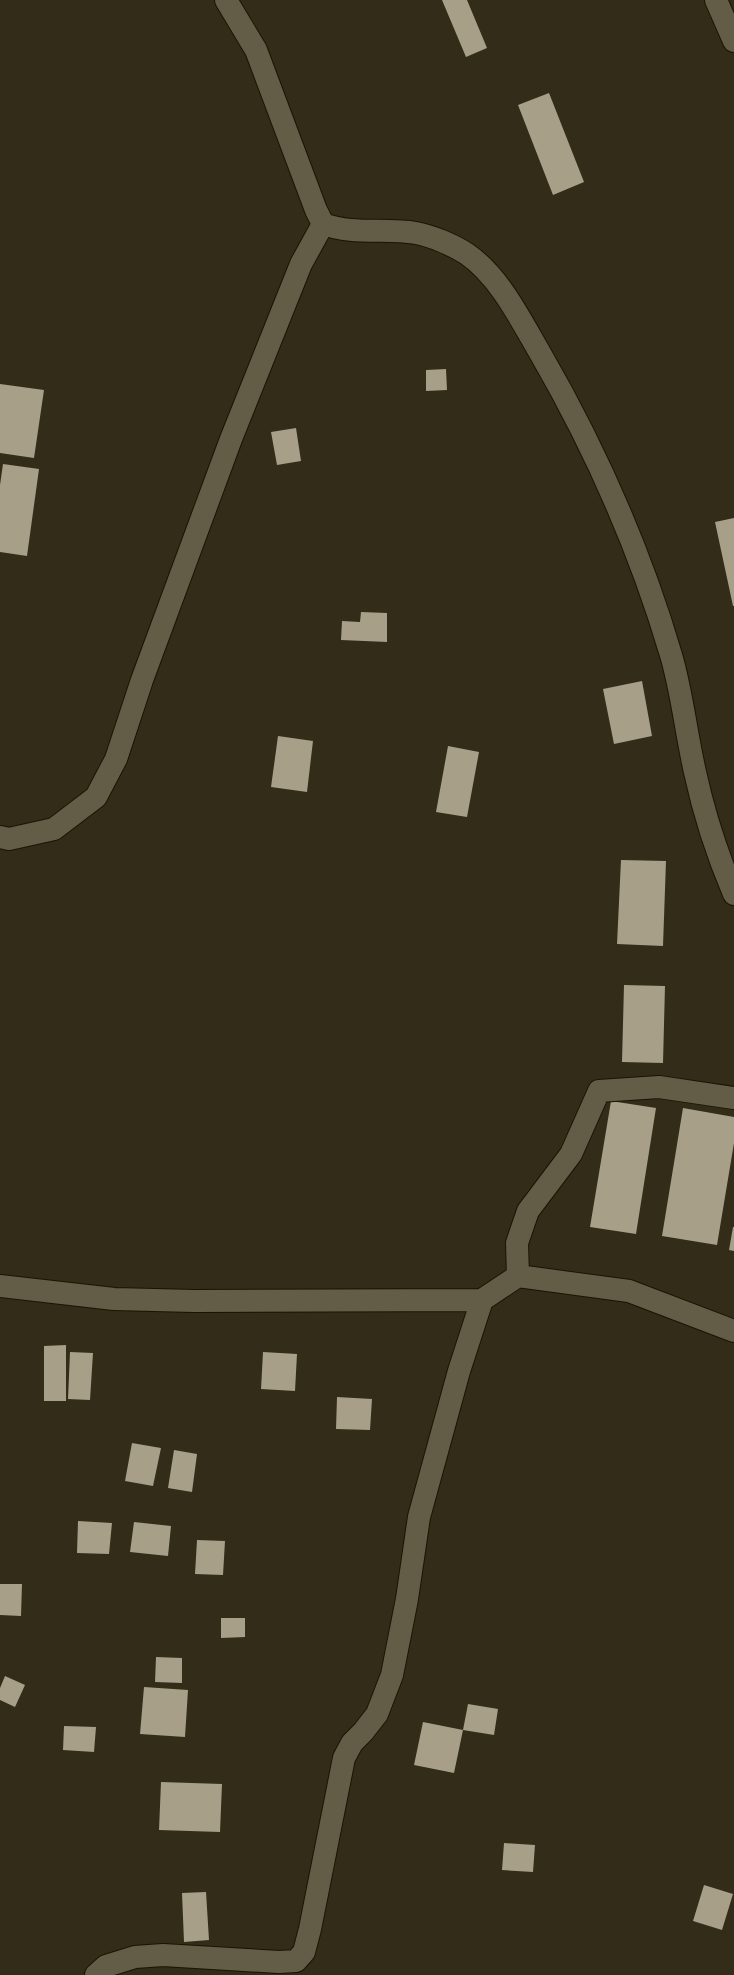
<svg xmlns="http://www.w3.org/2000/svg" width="734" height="1975" font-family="'Noto Sans',sans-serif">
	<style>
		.building { fill: #a79f88 }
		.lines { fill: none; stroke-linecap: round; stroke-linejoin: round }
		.minor-casing { stroke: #1b1403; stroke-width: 24 }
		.minor { stroke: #635c47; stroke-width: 22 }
	</style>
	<rect width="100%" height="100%" fill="#332c19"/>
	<!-- building -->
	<path class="building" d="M442 0H467L487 48 466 57Z
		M549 93 584 182 553 195 518 105Z
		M446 369 447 390 426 391V370Z
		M0 384 44 390 34 458 0 453Z
		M296 428 301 461 277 465 271 432Z
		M3 464 39 469 27 556 0 552V485Z
		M734 518V606H733L715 522Z
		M361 612 387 613V642L341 640 342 621 360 622Z
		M642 681 652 736 614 744 603 689Z
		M278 736 313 741 307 792 271 787Z
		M448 746 479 752 467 817 436 812Z
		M621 860 666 861 663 946 617 944Z
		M624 985 665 986 663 1063 622 1062Z
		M611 1101 656 1108 636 1234 590 1227Z
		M683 1108 734 1117V1143L717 1245 662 1236Z
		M733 1227H734V1251L729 1250Z
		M66 1345V1401H44V1346Z
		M70 1352 93 1353 90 1400 68 1399Z
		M263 1352 297 1354 295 1391 261 1389Z
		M337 1397 372 1399 370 1430 336 1429Z
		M132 1443 161 1448 153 1486 125 1481Z
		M174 1450 197 1454 192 1492 168 1488Z
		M78 1521 112 1523 109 1554 77 1553Z
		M134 1522 171 1526 168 1556 130 1552Z
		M197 1540 225 1541 223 1575 195 1574Z
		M0 1584H22L21 1616 0 1615Z
		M221 1618H245V1637L221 1638Z
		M156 1657 182 1658V1683L155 1682Z
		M5 1676 25 1685 15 1707 0 1700V1688Z
		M144 1687 188 1690 185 1737 140 1734Z
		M468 1704 498 1709 494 1735 463 1730Z
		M423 1722 463 1730 454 1773 414 1765Z
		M64 1726 96 1727 94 1752 63 1750Z
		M161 1782 222 1784 220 1832 159 1830Z
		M504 1843 535 1845 533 1872 502 1870Z
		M704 1885 733 1894 722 1930 693 1921Z
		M206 1892 209 1940 184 1942 182 1893Z"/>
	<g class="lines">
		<defs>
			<path id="minor" d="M226 0 256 50 316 210 323 224C353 235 385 228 416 233 432 236 453 245 467 254 500 277 520 319 540 353 595 448 640 550 671 655 682 692 686 733 695 772 704 814 717 854 734 894
				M716 0 734 41
				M0 837 9 839 54 829 96 797 116 759 142 680 231 439 301 264 323 224
				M518 1276 517 1243 528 1211 571 1154 599 1091 659 1087 734 1098
				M0 1286 114 1299 194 1301 482 1300 518 1276 629 1291 734 1331
				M96 1975 106 1966 135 1957 163 1955 279 1962 296 1961 304 1952 310 1929 344 1758 352 1743 363 1732 377 1714 392 1675 407 1599 419 1517 459 1371 482 1300"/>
		</defs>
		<!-- minor casing -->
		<use href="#minor" class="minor-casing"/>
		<!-- minor -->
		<use href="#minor" class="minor"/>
	</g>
</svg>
